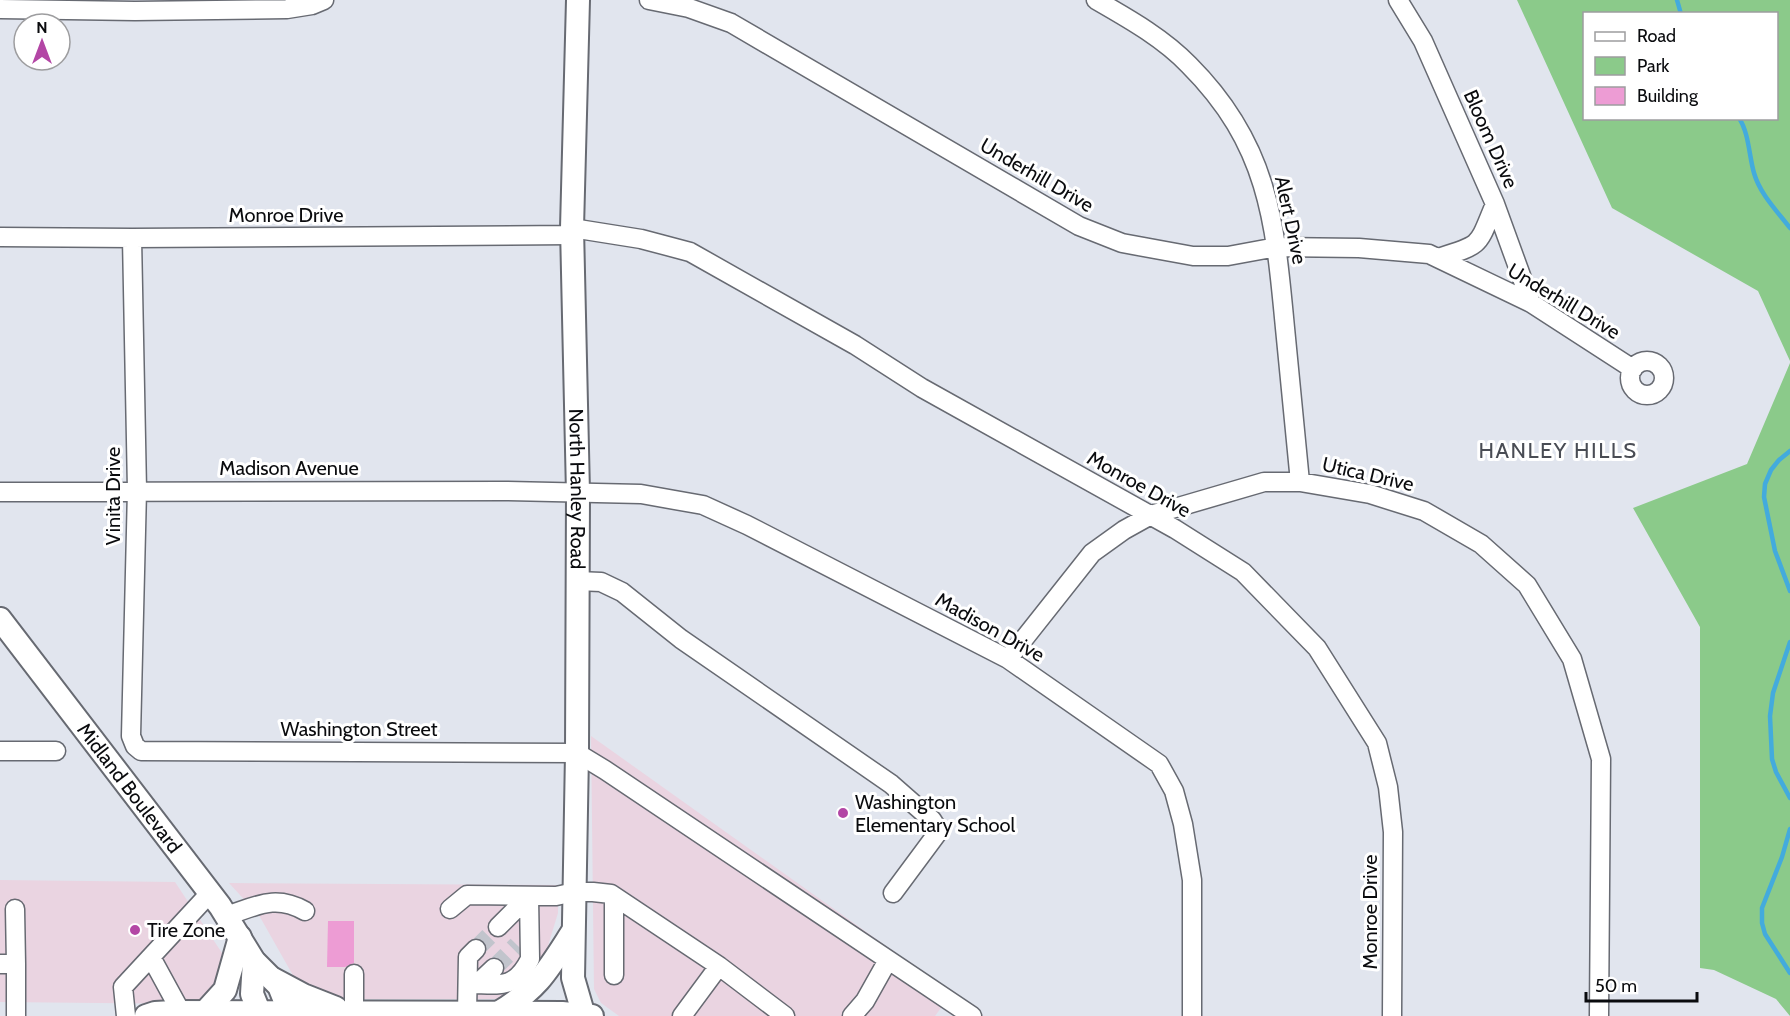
<svg xmlns="http://www.w3.org/2000/svg" width="1790" height="1016" font-family="Cabin,sans-serif">
	<style>
		.commercial { fill: #ead4e1 }
		.green { fill: #8bca8a; fill-rule: evenodd }
		.lines { fill: none; stroke-linecap: round; stroke-linejoin: round }
		.stream { stroke: #43abdd; stroke-width: 4.5 }
		.building { fill: #ed9cd4 }
		.minor-tunnel { stroke: #c1c4cc; stroke-width: 18; stroke-dasharray: 18 9; stroke-linecap: butt }
		.minor-casing { stroke: #676a72; stroke-width: 21 }
		.major-casing { stroke: #676a72; stroke-width: 26 }
		.minor { stroke: #fff; stroke-width: 18 }
		.major { stroke: #fff; stroke-width: 22 }
		.poi-dot { fill: #b346a5; stroke: #fff; stroke-width: 2 }
		.labels { text-anchor: middle; stroke-width: 6; stroke-linejoin: round; paint-order: stroke }
		.street-label { font-size: 20px; fill: #0a0b0e; stroke: #fff }
		.poi-label { font-size: 20px; fill: #0a0b0e; stroke: #fff; text-anchor: start }
		.quarter-label { font-size: 22px; letter-spacing: 1.5px; fill: #494c54; stroke: #fff }
	</style>
	<rect width="100%" height="100%" fill="#e1e5ee"/>
	<!-- commercial -->
	<path class="commercial" d="M591 736 952 993 935 1016H619L601 1003 594 989Z
		M0 880 175 882 222 953 225 961 223 981 197 1004 0 1002Z
		M229 883 558 885V913L540 972 500 999H336L295 979 260 917Z"/>
	<!-- green -->
	<path class="green" d="M1517 0H1790V361L1758 291 1612 208ZM1584 14H1776V118H1584Z
		M1790 363V1016L1776 999 1714 970 1700 968V627L1633 508 1747 464Z"/>
	<g class="lines">
		<!-- stream -->
		<path class="stream" d="M1677 0 1681 14
			M1739 118C1749 133 1749 156 1754 173 1760 194 1777 211 1790 228
			M1790 451 1779 460 1771 470 1765 484 1764 497 1775 551 1790 591
			M1790 642 1773 693 1770 716 1772 759 1776 772 1790 798
			M1790 829 1782 857 1762 908V923L1765 934 1790 973"/>
	</g>
	<!-- building -->
	<path class="building" d="M328 921H354V963L345 967H327Z"/>
	<g class="lines">
		<!-- minor-tunnel -->
		<path class="minor-tunnel" d="M476 949 498 927
			M494 968 517 945"/>
		<defs>
			<path id="minor" d="M649 0 689 8 731 23 1079 226 1122 243 1193 256H1228L1277 247 1359 248 1429 254 1531 303 1633 369
				M1096 0C1129 19 1163 38 1189 65 1269 145 1275 222 1285 328 1290 379 1295 430 1300 482
				M1398 0 1423 41 1495 204 1531 303
				M0 9 135 11 287 9 312 5 324 0
				M572 228 641 239 690 252 855 345 922 388 1175 529 1243 572 1317 648 1377 743 1388 787 1393 832 1392 1016
				M0 237 132 238 572 235
				M132 238 137 490 131 736 135 746 141 751 577 753 605 770 972 1016
				M1438 258C1483 244 1477 247 1495 204
				M1630 378a17 17 0 1 1 34 0a17 17 0 1 1-34 0Z
				M0 492 506 491 641 494 703 505 747 525 1008 659 1159 764 1174 791 1183 824 1192 880V1016
				M577 581 601 582 622 592 681 639 891 784 932 820 939 831 893 893
				M1008 659 1092 553 1124 530 1151 515 1264 482H1300L1370 494 1424 511 1481 544 1527 585 1572 659 1601 759 1599 1016
				M0 751H56
				M15 909 16 964
				M450 909 467 895 556 896 575 892H593L611 894 719 966 785 1016
				M226 916C257 906 275 894 305 911
				M498 927 529 896
				M151 957 181 1012
				M0 964H16V1016
				M614 975V897
				M468 984C498 984 514 991 530 959L529 896
				M477 984 494 968
				M354 1013V974
				M467 1014 468 957 476 949
				M126 1016 123 987 210 893
				M682 1016 719 966
				M852 1016 865 1001 888 960"/>
			<g id="major">
				<path id="s1" d="M578 0 572 228 578 493 577 753 573 978 584 1016"/>
				<path id="s2" d="M0 619 220 906 254 961 279 986 291 1016"/>
				<path d="M254 961 252 994 261 1016"/>
				<path d="M273 979 303 995 336 1008"/>
				<path d="M205 1012 225 990 240 937"/>
				<path d="M498 1013C539 988 548 970 573 931"/>
				<path d="M146 1016 155 1013 173 1012 562 1013 592 1016"/>
			</g>
		</defs>
		<!-- minor casing -->
		<use href="#minor" class="minor-casing"/>
		<!-- major casing -->
		<use href="#major" class="major-casing"/>
		<!-- minor -->
		<use href="#minor" class="minor"/>
		<!-- major -->
		<use href="#major" class="major"/>
	</g>
	<!-- markers -->
	<g class="poi-dot">
		<circle cx="843" cy="813" r="6"/>
		<circle cx="135" cy="930" r="6"/>
	</g>
	<g class="labels">
		<!-- street labels -->
		<g class="street-label">
			<text transform="translate(1491 139) rotate(66)" y="7">Bloom Drive</text>
			<text transform="translate(1037 175) rotate(30)" y="7">Underhill Drive</text>
			<text x="286" y="222">Monroe Drive</text>
			<text transform="translate(1291 220) rotate(78)" y="7">Alert Drive</text>
			<text transform="translate(1564 301) rotate(31)" y="7">Underhill Drive</text>
			<text x="289" y="475">Madison Avenue</text>
			<text transform="translate(1368 474) rotate(13)" y="7">Utica Drive</text>
			<text transform="translate(1139 484) rotate(29)" y="7">Monroe Drive</text>
			<text dy="7" stroke="none"><textPath href="#s1" startOffset="489">North Hanley Road</textPath></text>
			<text transform="translate(113 496) rotate(-90)" y="7">Vinita Drive</text>
			<text transform="translate(990 627) rotate(29)" y="7">Madison Drive</text>
			<text x="359" y="736">Washington Street</text>
			<text dy="7" stroke="none"><textPath href="#s2" startOffset="213">Midland Boulevard</textPath></text>
			<text transform="translate(1370 912) rotate(-90)" y="7">Monroe Drive</text>
		</g>
		<!-- poi labels -->
		<g class="poi-label">
			<text x="855" y="809">Washington<tspan x="855" dy="23">Elementary School</tspan></text>
			<text x="147" y="937">Tire Zone</text>
		</g>
		<!-- quarter labels -->
		<g class="quarter-label">
			<text x="1558" y="458">HANLEY HILLS</text>
		</g>
	</g>
	<!-- legend -->
	<rect x="1583" y="12" width="195" height="108" fill="#ffffff" stroke="#9d9d9f" stroke-width="1.5"/>
	<rect x="1595" y="32" width="30" height="9" fill="#ffffff" stroke="#9d9d9f" stroke-width="1.5"/>
	<text x="1637" y="42" font-size="18" fill="#0a0b0e">Road</text>
	<rect x="1595" y="57" width="30" height="18" fill="#8bca8a" stroke="#9d9d9f" stroke-width="1.5"/>
	<text x="1637" y="72" font-size="18" fill="#0a0b0e">Park</text>
	<rect x="1595" y="87" width="30" height="18" fill="#ed9cd4" stroke="#9d9d9f" stroke-width="1.5"/>
	<text x="1637" y="102" font-size="18" fill="#0a0b0e">Building</text>
	<!-- north arrow -->
	<g transform="translate(42 42)"><circle r="28" fill="#ffffff" stroke="#9d9d9f" stroke-width="1.5"/>
	<path d="M0-4.5L10 22L0 15L-10 22Z" fill="#b346a5"/>
	<text y="-9" font-size="16" font-weight="bold" text-anchor="middle" fill="#0a0b0e">N</text>
	</g>
	<!-- scale -->
	<path d="M1586 992v9h111v-9" fill="none" stroke="#0a0b0e" stroke-width="3"/>
	<text x="1595" y="992" font-size="18" fill="#0a0b0e" stroke="#ffffff" stroke-width="4.5" paint-order="stroke">50 m</text>
</svg>
